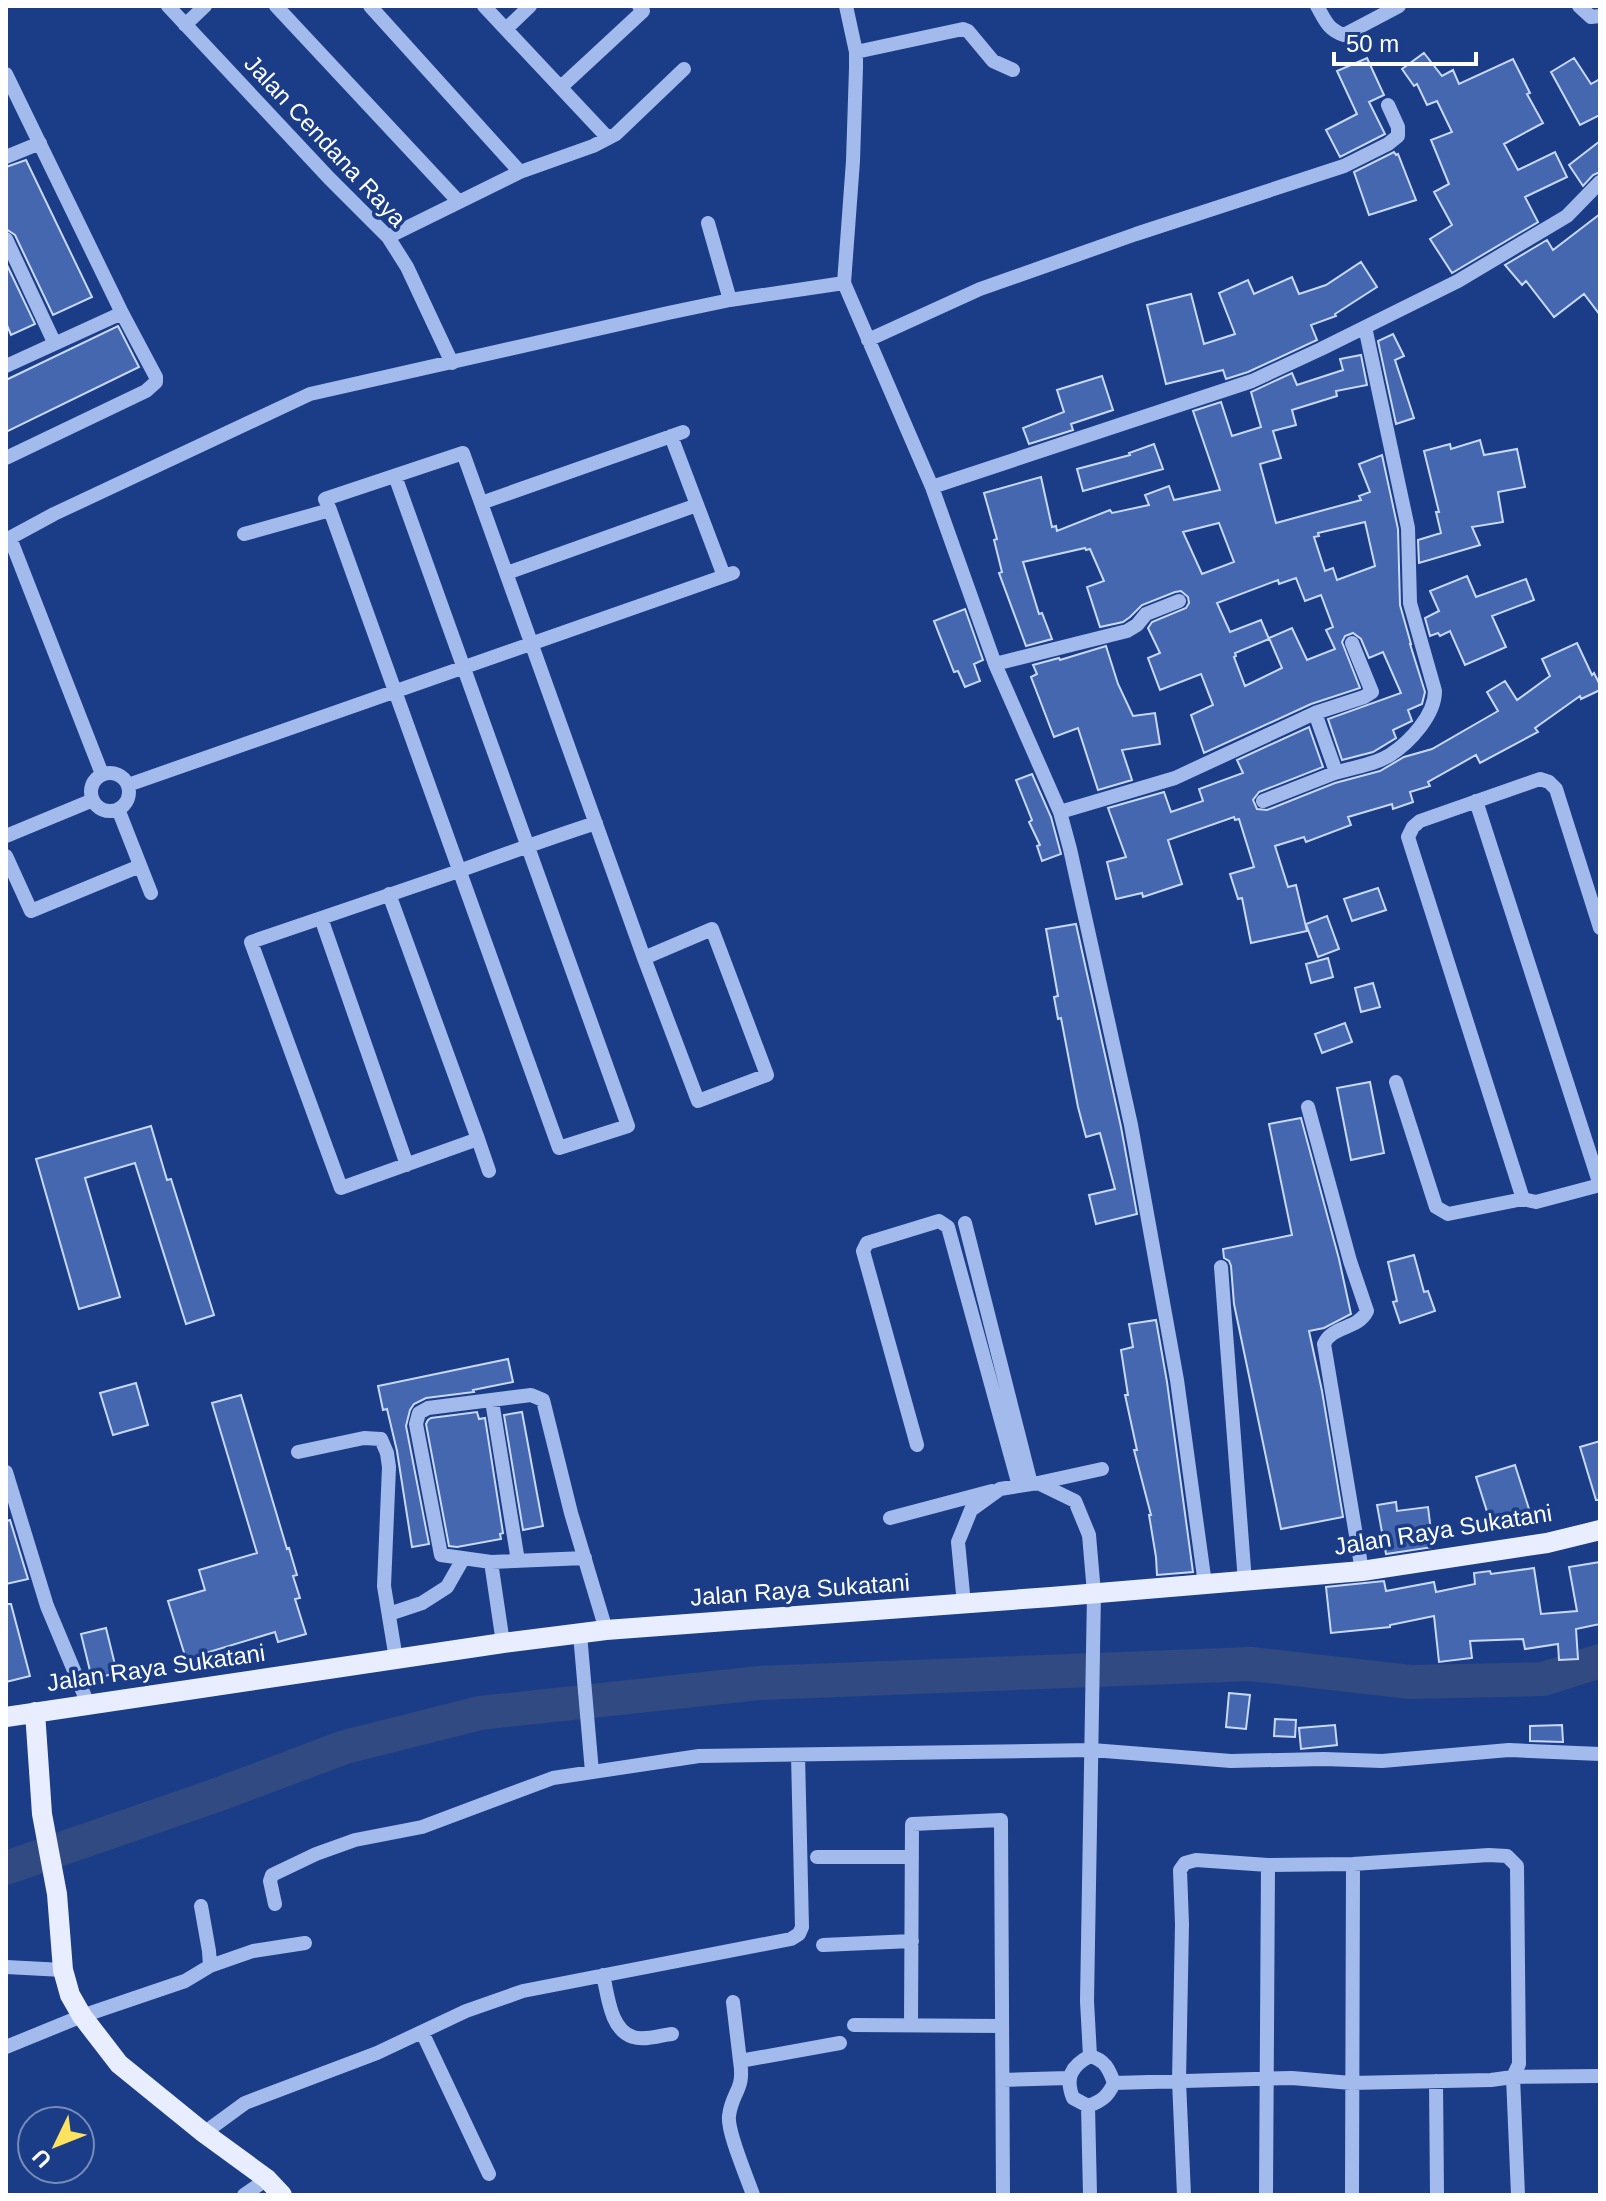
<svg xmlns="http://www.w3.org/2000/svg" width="1606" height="2201" font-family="Arial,sans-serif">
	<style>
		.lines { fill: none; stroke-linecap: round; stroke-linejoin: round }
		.river { stroke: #314a81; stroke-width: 34 }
		.building { fill: #4467b0; stroke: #c8d8f9; stroke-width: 2; fill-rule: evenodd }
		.minor { stroke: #a3bbec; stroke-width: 14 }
		.major { stroke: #e8eeff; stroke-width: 20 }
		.labels { text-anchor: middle; stroke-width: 7; stroke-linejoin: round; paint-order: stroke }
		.street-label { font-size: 24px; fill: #fff; stroke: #1b3d87 }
	</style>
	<rect width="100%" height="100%" fill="#1b3d87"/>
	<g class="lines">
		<!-- river -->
		<path class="river" d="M6 1868 214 1796 345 1747 480 1713 759 1683 1251 1664 1410 1682 1543 1679 1600 1661"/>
	</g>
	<!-- building -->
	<path class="building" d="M1424 53 1442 76 1453 70 1459 84 1513 59 1530 93 1527 94 1543 123 1504 144 1518 170 1555 152 1567 177 1525 197 1538 222 1452 273 1430 239 1452 225 1434 192 1449 184 1431 140 1452 132 1437 101 1427 105 1417 84 1414 86 1402 69Z
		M1367 58 1384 95 1369 102 1385 134 1340 157 1326 130 1357 114 1337 71Z
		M1574 58 1591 84 1600 79V115L1580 125 1551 72Z
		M1600 141V172L1593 175 1583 186 1569 165Z
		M1394 152 1396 155 1398 154 1416 200 1369 215 1354 172Z
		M26 160 92 297 53 315 15 235 6 229V167Z
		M1600 214V315L1584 294 1554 317 1526 281 1522 285 1505 265 1547 240 1553 250Z
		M1361 262 1377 287 1335 314 1336 316 1311 325 1317 340 1248 372 1226 379 1223 370 1166 384 1147 305 1191 294 1204 344 1235 334 1219 293 1248 280 1254 294 1292 277 1299 294 1326 285Z
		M6 263 35 324 11 335 6 323Z
		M118 326 139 367 6 432V380Z
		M1393 334 1404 356 1395 360 1414 418 1396 424 1378 341Z
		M1361 355 1367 385 1336 391 1337 396 1292 410 1296 425 1273 431 1281 458 1260 464 1276 523 1361 500 1359 496 1370 492 1359 464 1382 455 1398 529 1400 605 1411 644H1410L1425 692 1422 704 1408 710 1412 721 1393 730 1396 738 1373 752 1342 760 1328 719 1401 693 1383 652 1369 658 1361 639 1353 633 1345 636 1342 642 1360 688 1311 704 1204 753 1191 715 1213 705 1201 674 1160 690 1148 658 1160 653 1148 628 1152 622 1186 608 1189 603 1188 597 1181 591 1175 592 1142 605 1130 617 1123 622 1100 627 1087 587 1104 581 1090 549 1086 550 1085 548 1023 562 1039 614 1042 613 1052 639 1026 646 999 573 1002 572 994 540 997 539 984 493 1041 477 1052 527 1056 526 1057 531 1110 510 1112 513 1149 505 1145 495 1169 486 1174 500 1220 490 1193 411 1221 402 1232 436 1261 427 1251 392 1292 373 1297 385 1343 370 1340 359ZM1365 522 1375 566 1337 580 1333 568 1325 571 1314 537 1319 536 1318 533ZM1219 523 1234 562 1202 574 1183 532ZM1296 578 1305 601 1321 595 1333 627 1326 630 1335 649 1307 660 1292 628 1269 638 1282 668 1245 686 1234 657 1236 656 1235 653 1269 639 1261 620 1230 632 1217 603 1278 580 1279 584Z
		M1102 376 1113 410 1071 424 1073 430 1029 444 1023 428 1064 412 1057 390Z
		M1480 440 1484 455 1517 449 1525 487 1498 492 1503 522 1472 527 1480 545 1419 563 1418 540 1441 533 1436 512H1439L1424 451 1450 444 1451 449Z
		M1154 444 1163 469 1083 491 1077 469 1130 455 1129 453Z
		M1467 576 1476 597 1526 579 1534 600 1492 616 1506 647 1465 665 1450 631 1440 636 1438 633 1430 636 1425 618 1439 611 1430 591Z
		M965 609 983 660 974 664 980 681 965 687 958 671 954 672 934 621Z
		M1577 643 1592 675 1594 673 1600 685V690L1581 699 1580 696 1535 728 1538 732 1480 763 1476 755 1428 782 1430 786 1410 792 1413 802 1393 809 1392 804 1348 817 1351 825 1306 842 1304 837 1275 846 1288 887 1296 885 1307 931 1251 943 1242 898 1238 899 1230 874 1254 867 1239 819 1235 820 1234 817 1168 840 1182 884 1143 897 1142 893 1116 899 1107 862 1126 857 1108 808 1164 792 1171 812 1203 801 1199 789 1243 773 1237 760 1309 727 1323 767 1259 792 1253 800 1257 809 1267 810 1335 783 1380 771 1404 757 1432 749 1498 711 1487 692 1505 681 1517 700 1550 676 1542 659Z
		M1106 646 1118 684 1133 716 1155 713 1160 744 1122 750 1132 780 1098 790 1078 728 1054 737 1031 677 1037 674 1033 665 1059 658 1060 660Z
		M1032 774 1051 817 1061 854 1042 861 1037 846 1040 845 1029 822 1032 820 1016 780Z
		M1378 888 1386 910 1352 921 1344 899Z
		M1327 916 1339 949 1318 957 1306 924Z
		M1076 924 1121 1127 1137 1214 1096 1224 1089 1195 1115 1189 1100 1133 1086 1137 1078 1107 1061 1018 1058 1019 1054 997 1058 996 1046 929Z
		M1328 958 1333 977 1311 983 1306 964Z
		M1373 983 1380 1007 1361 1012 1355 988Z
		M1345 1023 1352 1042 1322 1053 1315 1034Z
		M1370 1082 1384 1153 1351 1160 1337 1088Z
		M1301 1118 1339 1259 1351 1314 1324 1328 1309 1331 1322 1391 1343 1517 1281 1529 1234 1304 1231 1266 1229 1261 1224 1258 1223 1249 1292 1235 1269 1124Z
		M151 1126 167 1180 171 1179 214 1315 186 1324 135 1163 85 1178 120 1297 79 1309 36 1159Z
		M1414 1255 1424 1292 1428 1291 1435 1311 1400 1323 1393 1302 1397 1301 1388 1262Z
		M1156 1320 1167 1382 1193 1572 1157 1575 1156 1557 1149 1515H1151L1134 1450H1137L1125 1395H1128L1121 1350 1133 1347 1129 1324Z
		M508 1359 513 1382 473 1390 474 1392 426 1398 414 1404 410 1410 406 1426 429 1544 412 1547 397 1451 387 1409 383 1410 378 1386Z
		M136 1383 148 1425 113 1435 100 1393Z
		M241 1395 287 1549 289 1548 297 1575 293 1576 300 1598 295 1599 306 1634 278 1642 275 1632 186 1659 168 1601 205 1590 199 1570 257 1553 212 1403Z
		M477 1412 479 1419 485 1418 503 1533 500 1534 501 1539 457 1547 449 1546 426 1424 428 1420 431 1418Z
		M522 1412 543 1526 523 1530 504 1415Z
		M1600 1441V1500H1596L1580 1447Z
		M1515 1465 1529 1509 1490 1521 1476 1477Z
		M1396 1502 1397 1511 1428 1507 1433 1547 1386 1554 1377 1505Z
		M10 1520 28 1579 6 1584V1521Z
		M1600 1562V1624L1576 1629 1578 1659 1559 1660 1558 1644 1525 1649 1523 1639 1470 1641 1472 1658 1439 1662 1434 1616 1390 1625V1627L1331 1633 1326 1587 1384 1581 1386 1591 1434 1582 1436 1592 1475 1584 1474 1573 1490 1571 1491 1574 1534 1568 1541 1614 1577 1611 1569 1567Z
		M6 1604H11L30 1676 6 1682Z
		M106 1628 117 1673 92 1679 81 1634Z
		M1229 1693 1250 1695 1246 1729 1226 1727Z
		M1275 1719 1296 1720 1295 1737 1274 1736Z
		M1335 1725 1337 1745 1301 1749 1299 1728Z
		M1562 1725 1563 1742 1530 1741V1726Z"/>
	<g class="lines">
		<!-- minor -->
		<path class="minor" d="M168 6 329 178 388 237 407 267 452 363
			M276 6 459 202
			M370 6 520 172
			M484 6 608 138
			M846 6 856 52V68L853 161 844 283 932 487 995 664 1060 812 1070 849 1131 1125 1177 1380 1205 1584
			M1317 6C1325 20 1328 30 1344 35L1399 6
			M1579 6 1591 17 1600 16
			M185 25 205 6
			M506 29 530 6
			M856 52 963 29 968 31 993 61 1013 70
			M6 74 122 313 156 377V382L146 391 6 458
			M561 87 643 11 639 6
			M6 157 40 143
			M708 223 730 300
			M388 237 520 172 593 146 616 134 684 69
			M6 239 54 342
			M868 340 980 289 1136 234 1344 166 1388 144 1398 136V127L1388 105
			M6 366 122 313
			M671 436 724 576
			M932 487 1252 381 1321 349 1458 281 1567 216 1600 182
			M330 510 559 1148 628 1126 395 476
			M244 534 330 510 325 499 463 453 481 503
			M10 538 102 774
			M6 540 54 514 310 394 668 313 730 300 844 283
			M507 573 697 505
			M995 664 1127 631 1137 625 1146 614 1179 601
			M1336 772 1315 713 1364 697 1372 692 1352 643
			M91 792a19 19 0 1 1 38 0a19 19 0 1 1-38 0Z
			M128 785 733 573
			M1263 801C1286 792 1309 783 1332 774 1351 767 1373 766 1390 755 1410 742 1435 715 1435 691L1410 603 1408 528 1365 327
			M1476 801 1600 1185
			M118 809 151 893
			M1060 812 1175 778 1315 713
			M6 836 93 800
			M6 856 31 911 140 866
			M389 894 478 1139 341 1188 251 942C319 919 388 895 456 872 503 855 549 838 596 823
			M321 918 407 1165
			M1600 928 1556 789 1549 782 1540 779 1420 821 1413 827 1408 837 1523 1199 1536 1202 1600 1185
			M644 958 712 929 767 1075 698 1101 644 958 481 503 683 432
			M1396 1082 1436 1207 1448 1214 1523 1199
			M1308 1107 1350 1261 1367 1311C1358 1330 1332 1325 1324 1344L1362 1571
			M478 1139 489 1171
			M965 1223 1031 1484
			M1221 1267 1245 1582
			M492 1401 518 1561
			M917 1445 863 1251 867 1243 939 1221 948 1227 1019 1486
			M298 1452 364 1438 381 1439 387 1453 389 1467 384 1586 396 1659
			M6 1472 47 1606 88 1704
			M1038 1483 1102 1469
			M890 1518 992 1491
			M585 1558 491 1562 441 1555 416 1424 419 1413 428 1408 531 1395 543 1400 571 1513 606 1630
			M491 1562 503 1643
			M964 1604 958 1542 971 1510 1000 1489 1031 1484 1038 1483 1075 1501 1089 1535 1094 1593 1087 2001 1090 2056C1105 2060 1109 2069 1114 2083L1292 2078 1351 2083 1491 2080 1513 2077 1519 2064 1517 1866 1507 1856 1489 1855 1353 1864 1268 1865 1266 2195
			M389 1614 422 1603 447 1587 463 1559
			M580 1634 592 1772
			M817 1857H912
			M275 1904 270 1881 272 1875 316 1854 355 1840 422 1827 553 1778 699 1756 1092 1750 1231 1761 1324 1759 1382 1761 1509 1750 1600 1754
			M823 1945 912 1941
			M210 1966 253 1951 305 1943
			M6 1967 63 1970
			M603 1975C608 1995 610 2030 633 2037 644 2041 661 2035 672 2034
			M733 2002 740 2061
			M854 2025 1002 2026
			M911 2025 912 1824 1001 1820 1003 2195
			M422 2032 489 2174
			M6 2047 82 2016 185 1981 210 1966 209 1951 201 1906
			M1003 2080 1068 2078
			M1436 2081 1437 2195
			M1088 2106C1102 2101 1108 2096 1114 2083
			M204 2133 245 2103 377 2053 466 2011 523 1991 791 1939 799 1934 802 1927 798 1755
			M244 2195 267 2179
			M753 2195C747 2177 727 2132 729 2116 732 2091 745 2091 740 2061L840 2043
			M1090 2195 1088 2106 1073 2098C1065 2078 1071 2066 1090 2056
			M1184 2195 1179 2081 1182 1924 1180 1870 1185 1863 1196 1860 1268 1865
			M1352 2195 1353 1864
			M1518 2195 1513 2077 1600 2076"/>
		<!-- major -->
		<path class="major" d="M35 1712 42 1814 57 1894 63 1970 70 1995 82 2016 119 2064 204 2133 267 2179 282 2195
			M6 1717 503 1643 606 1630 1051 1597 1362 1571 1547 1543 1600 1530"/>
	</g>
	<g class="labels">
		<!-- street labels -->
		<g class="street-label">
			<text transform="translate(325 141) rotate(47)" y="8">Jalan Cendana Raya</text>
			<text transform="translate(1443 1530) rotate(-9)" y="8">Jalan Raya Sukatani</text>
			<text transform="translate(800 1590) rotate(-4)" y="8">Jalan Raya Sukatani</text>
			<text transform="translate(156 1668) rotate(-8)" y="8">Jalan Raya Sukatani</text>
		</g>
	</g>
	<!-- border -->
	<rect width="1606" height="2201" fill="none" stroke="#ffffff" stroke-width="16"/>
	<!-- north arrow -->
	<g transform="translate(56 2145) rotate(227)"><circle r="38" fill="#1b3d87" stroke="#768bb7" stroke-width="2"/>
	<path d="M0-6L14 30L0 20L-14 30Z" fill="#fde25f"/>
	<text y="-12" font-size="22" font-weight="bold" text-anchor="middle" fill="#ffffff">U</text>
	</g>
	<!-- scale -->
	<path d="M1334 52v12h142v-12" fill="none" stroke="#ffffff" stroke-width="4"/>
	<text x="1346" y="52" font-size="24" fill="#ffffff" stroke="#1b3d87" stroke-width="6" paint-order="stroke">50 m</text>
</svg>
